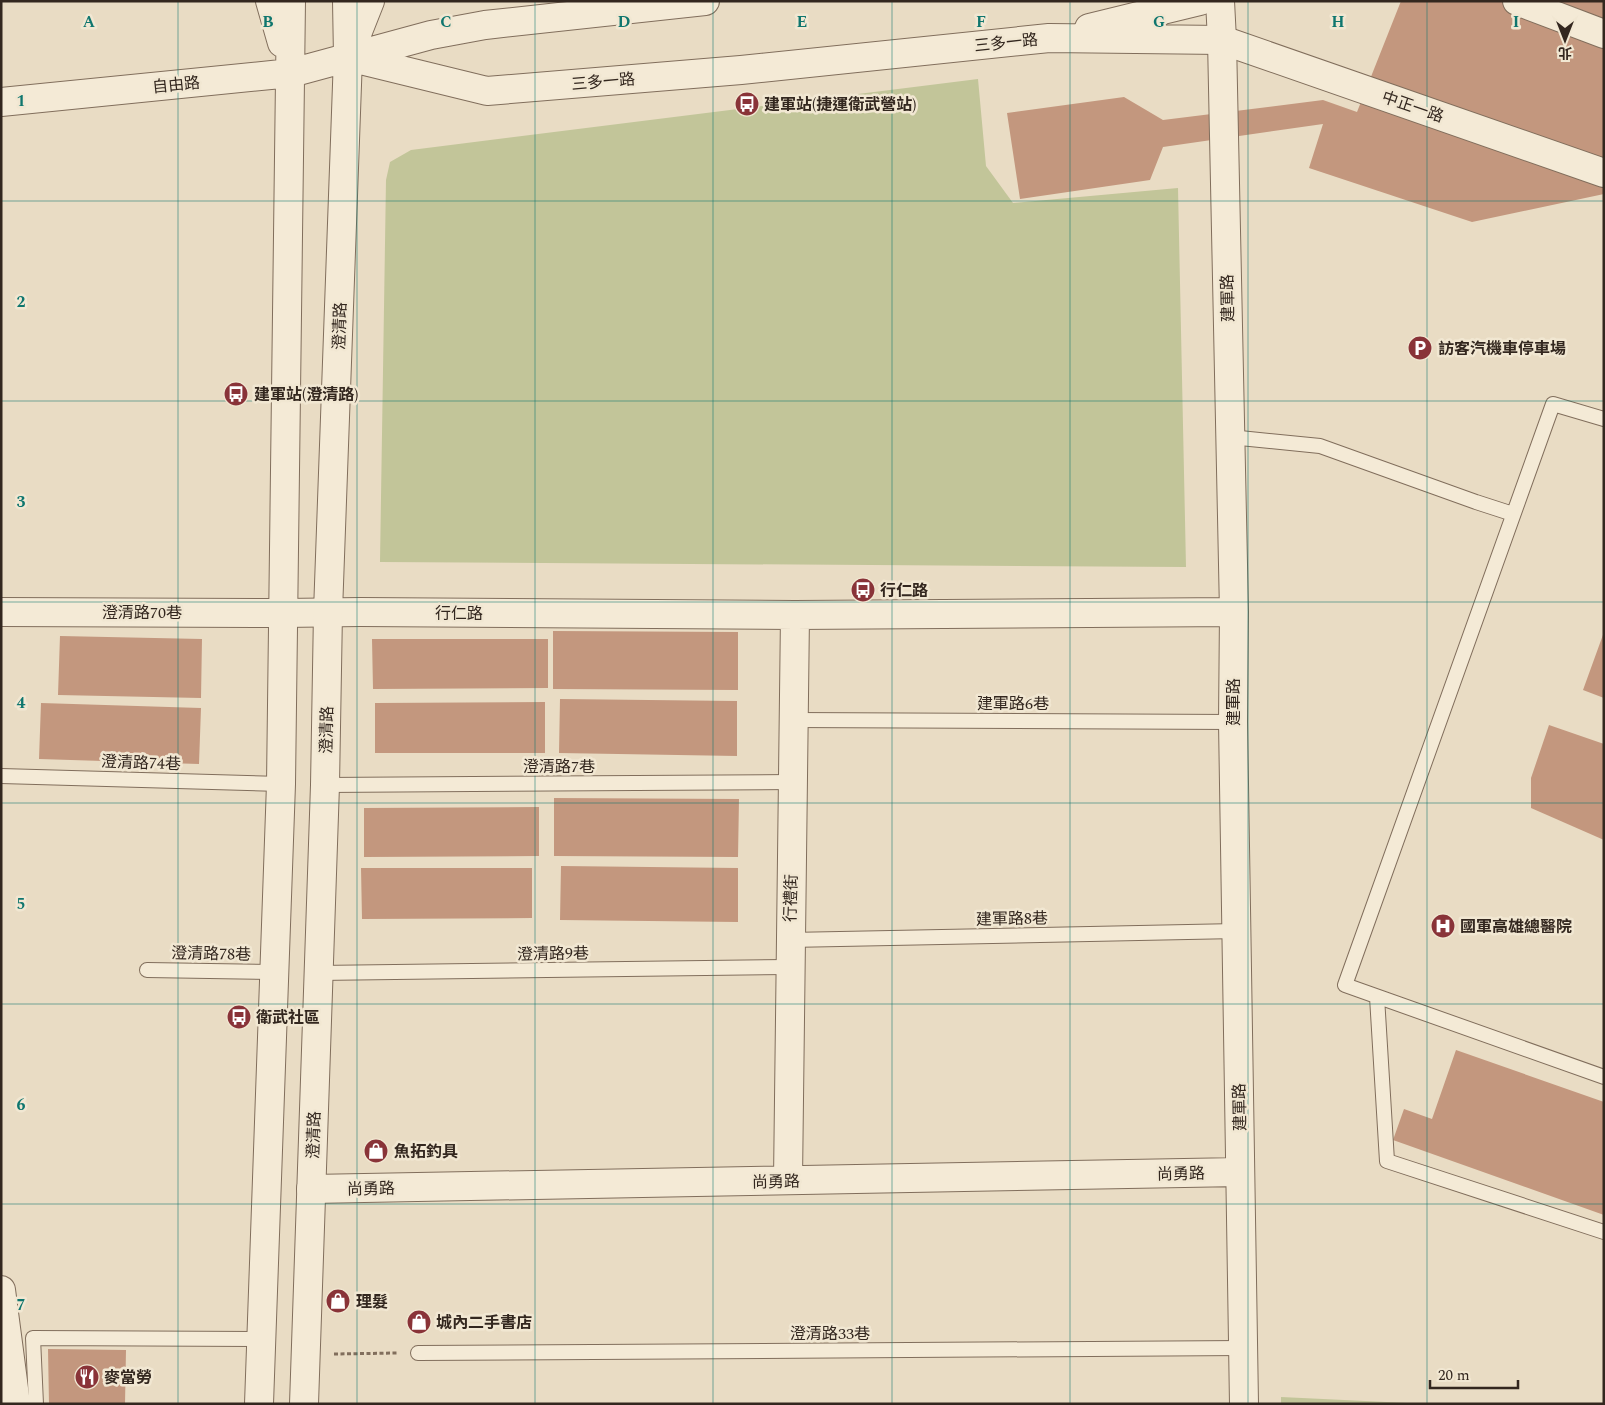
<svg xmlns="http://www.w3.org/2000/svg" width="1605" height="1405" font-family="Spectral,'Noto Sans TC',serif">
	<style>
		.green { fill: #c2c599 }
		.building { fill: #c3977e }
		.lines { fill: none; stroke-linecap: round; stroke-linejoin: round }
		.service-casing { stroke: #816e5c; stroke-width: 16 }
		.minor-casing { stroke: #816e5c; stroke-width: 30 }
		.tertiary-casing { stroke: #816e5c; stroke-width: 30 }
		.path { stroke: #816e5c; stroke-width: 3; stroke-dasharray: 4 2.5; stroke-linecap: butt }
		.service { stroke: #f4ead6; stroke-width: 14 }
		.minor { stroke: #f4ead6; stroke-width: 28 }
		.tertiary { stroke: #f4ead6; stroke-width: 28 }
		.grid { fill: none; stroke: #0f766e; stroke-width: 1; stroke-opacity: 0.55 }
		.labels { text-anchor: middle; stroke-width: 5; stroke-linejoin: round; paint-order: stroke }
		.street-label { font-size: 16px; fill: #33271f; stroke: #f1e7d2 }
		.poi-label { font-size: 16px; font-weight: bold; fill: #33271f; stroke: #f1e7d2; text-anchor: start }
		.grid-label { font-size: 16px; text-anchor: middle; font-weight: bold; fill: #0f766e; stroke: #f1e7d2; stroke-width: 5; stroke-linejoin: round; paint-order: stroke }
	</style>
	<rect width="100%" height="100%" fill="#e9dcc4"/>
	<!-- green -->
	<path class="green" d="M978 79 986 166 1013 203 1178 188 1186 567 380 562 386 180 390 162 411 150Z
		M1281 1397 1428 1404H1281Z"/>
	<!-- building -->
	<path class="building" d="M1401 1H1604V194L1472 222 1309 168 1323 124 1163 147 1150 180 1020 199 1007 113 1124 97 1163 120 1323 100 1357 112Z
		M553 631 738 632V690L553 689Z
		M1604 632V698L1583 690Z
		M60 636 202 639 201 698 58 695Z
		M372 639H548V688L373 689Z
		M560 699 737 701V756L559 753Z
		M545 702V753H375V703Z
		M41 703 201 708 199 764 39 759Z
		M1549 725 1604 744V840L1531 808V778Z
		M554 798 739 799 738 857 554 856Z
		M539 807V856L364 857V808Z
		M561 866 738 868V922L560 920Z
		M361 868H532V918L362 919Z
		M1456 1050 1604 1102V1215L1393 1140 1404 1109 1432 1119Z
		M48 1349 126 1350 125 1404H49Z"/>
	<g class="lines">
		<defs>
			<path id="service" d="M1604 419 1553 404 1345 985 1604 1077
				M1230 437 1320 446 1476 502 1513 514
				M793 720 1233 722
				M1 776 281 784
				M325 785 793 782
				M789 940 1237 931
				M147 970 275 972
				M318 973 789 967
				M1377 997 1387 1161 1604 1232
				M418 1353 1243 1348
				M36 1404 33 1338 262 1339"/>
			<path id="minor" d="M1220 1 1222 40 1234 612 1233 722 1244 1404
				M1 612 283 613 361 612 795 615 1234 612
				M788 1180C789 992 792 804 795 615
				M311 1189 1240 1172
				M1 1290 16 1404"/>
			<path id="tertiary" d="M270 1 282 43
				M1517 1 1604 34
				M1089 28 1200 1
				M353 44 370 1
				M348 57 487 91 741 70 1049 38 1222 40 1604 173
				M1 102 291 73 431 35 485 25 705 1
				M259 1404 281 784 291 1
				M304 1404 325 785 328 612 348 57 347 1"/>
		</defs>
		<!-- service casing -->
		<use href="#service" class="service-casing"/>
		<!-- minor casing -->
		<use href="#minor" class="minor-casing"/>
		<!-- tertiary casing -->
		<use href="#tertiary" class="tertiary-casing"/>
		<!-- path -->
		<path class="path" d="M334 1354 397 1353"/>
		<!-- service -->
		<use href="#service" class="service"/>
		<!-- minor -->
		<use href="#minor" class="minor"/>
		<!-- tertiary -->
		<use href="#tertiary" class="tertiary"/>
	</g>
	<!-- grid -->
	<path class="grid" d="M178 1V1404M357 1V1404M535 1V1404M713 1V1404M892 1V1404M1070 1V1404M1248 1V1404M1427 1V1404M1 201H1604M1 401H1604M1 602H1604M1 803H1604M1 1004H1604M1 1204H1604"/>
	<!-- icons -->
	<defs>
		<symbol id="bus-disc" viewBox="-11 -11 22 22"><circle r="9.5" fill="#893338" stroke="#f1e7d2"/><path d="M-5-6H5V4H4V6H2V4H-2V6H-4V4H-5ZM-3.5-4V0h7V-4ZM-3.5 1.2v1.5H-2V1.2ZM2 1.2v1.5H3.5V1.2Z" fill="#fff"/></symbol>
		<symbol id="parking-disc" viewBox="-11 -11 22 22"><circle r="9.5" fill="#893338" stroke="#f1e7d2"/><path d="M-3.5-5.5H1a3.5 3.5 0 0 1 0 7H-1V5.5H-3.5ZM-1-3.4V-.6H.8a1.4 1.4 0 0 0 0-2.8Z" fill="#fff"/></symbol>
		<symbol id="hospital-disc" viewBox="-11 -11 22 22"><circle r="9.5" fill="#893338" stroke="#f1e7d2"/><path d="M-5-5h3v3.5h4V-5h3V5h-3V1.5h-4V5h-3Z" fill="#fff"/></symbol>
		<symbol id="shop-disc" viewBox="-11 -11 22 22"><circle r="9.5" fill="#893338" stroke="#f1e7d2"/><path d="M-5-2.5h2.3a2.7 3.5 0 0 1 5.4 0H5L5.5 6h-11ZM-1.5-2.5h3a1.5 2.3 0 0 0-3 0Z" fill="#fff"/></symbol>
		<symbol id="restaurant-disc" viewBox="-11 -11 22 22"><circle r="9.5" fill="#893338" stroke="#f1e7d2"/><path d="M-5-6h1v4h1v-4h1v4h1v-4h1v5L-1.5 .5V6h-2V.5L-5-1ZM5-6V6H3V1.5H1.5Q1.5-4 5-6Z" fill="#fff"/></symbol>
	</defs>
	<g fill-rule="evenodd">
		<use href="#bus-disc" x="733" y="90" width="28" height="28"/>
		<use href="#parking-disc" x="1406" y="334" width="28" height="28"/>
		<use href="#bus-disc" x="222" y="380" width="28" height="28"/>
		<use href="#bus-disc" x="849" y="576" width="28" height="28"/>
		<use href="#hospital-disc" x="1429" y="912" width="28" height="28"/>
		<use href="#bus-disc" x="225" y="1003" width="28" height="28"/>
		<use href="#shop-disc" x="362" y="1137" width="28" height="28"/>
		<use href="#shop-disc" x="324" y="1287" width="28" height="28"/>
		<use href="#shop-disc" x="405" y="1308" width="28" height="28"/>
		<use href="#restaurant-disc" x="73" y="1363" width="28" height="28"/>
	</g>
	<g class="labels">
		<!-- street labels -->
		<g class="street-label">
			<text transform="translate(1006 42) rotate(-6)" y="6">三多一路</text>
			<text transform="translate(603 81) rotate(-5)" y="6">三多一路</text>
			<text transform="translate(176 84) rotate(-6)" y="6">自由路</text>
			<text transform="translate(1413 106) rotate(19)" y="6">中正一路</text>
			<text transform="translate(1227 298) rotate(-91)" y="6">建軍路</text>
			<text transform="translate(339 326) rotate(-88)" y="6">澄清路</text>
			<text x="142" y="618">澄清路70巷</text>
			<text x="459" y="619">行仁路</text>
			<text transform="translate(1233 702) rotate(-90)" y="6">建軍路</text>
			<text x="1013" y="709">建軍路6巷</text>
			<text transform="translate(326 730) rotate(-89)" y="6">澄清路</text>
			<text transform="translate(141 762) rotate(2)" y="6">澄清路74巷</text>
			<text x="559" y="772">澄清路7巷</text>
			<text transform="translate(790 898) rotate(-88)" y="6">行禮街</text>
			<text transform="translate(1012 918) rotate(-1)" y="6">建軍路8巷</text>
			<text transform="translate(211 953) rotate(1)" y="6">澄清路78巷</text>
			<text transform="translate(553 953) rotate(-1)" y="6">澄清路9巷</text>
			<text transform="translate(1239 1107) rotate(-91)" y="6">建軍路</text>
			<text transform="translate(313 1135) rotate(-88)" y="6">澄清路</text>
			<text transform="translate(1181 1173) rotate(-1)" y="6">尚勇路</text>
			<text transform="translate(776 1181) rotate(-1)" y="6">尚勇路</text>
			<text transform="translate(371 1188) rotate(-1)" y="6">尚勇路</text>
			<text x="830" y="1339">澄清路33巷</text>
		</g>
		<!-- poi labels -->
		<g class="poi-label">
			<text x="764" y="110">建軍站(捷運衛武營站)</text>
			<text x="1438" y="354">訪客汽機車停車場</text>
			<text x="254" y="400">建軍站(澄清路)</text>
			<text x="880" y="596">行仁路</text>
			<text x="1460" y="932">國軍高雄總醫院</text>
			<text x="256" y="1023">衛武社區</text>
			<text x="394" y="1157">魚拓釣具</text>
			<text x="356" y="1307">理髮</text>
			<text x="436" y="1328">城內二手書店</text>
			<text x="104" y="1383">麥當勞</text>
		</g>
	</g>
	<g class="grid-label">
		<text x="89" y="27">A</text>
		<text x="268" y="27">B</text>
		<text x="446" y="27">C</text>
		<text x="624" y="27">D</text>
		<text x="802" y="27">E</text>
		<text x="981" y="27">F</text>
		<text x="1159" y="27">G</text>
		<text x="1338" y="27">H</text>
		<text x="1516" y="27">I</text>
		<text x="21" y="106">1</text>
		<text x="21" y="307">2</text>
		<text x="21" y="507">3</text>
		<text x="21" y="708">4</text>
		<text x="21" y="909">5</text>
		<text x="21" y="1110">6</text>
		<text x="21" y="1310">7</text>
	</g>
	<!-- border -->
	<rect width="1605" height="1405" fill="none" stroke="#33271f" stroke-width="5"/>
	<!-- north arrow -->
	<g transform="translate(1565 40) rotate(180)" stroke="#f1e7d2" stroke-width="4" paint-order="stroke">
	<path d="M0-4L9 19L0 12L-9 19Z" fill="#33271f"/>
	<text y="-8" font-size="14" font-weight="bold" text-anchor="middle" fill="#33271f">北</text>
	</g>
	<!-- scale -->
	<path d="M1430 1380v8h88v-8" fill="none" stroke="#33271f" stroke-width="2.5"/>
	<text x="1438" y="1380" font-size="15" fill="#33271f" stroke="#f1e7d2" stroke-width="4" paint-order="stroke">20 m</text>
</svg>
